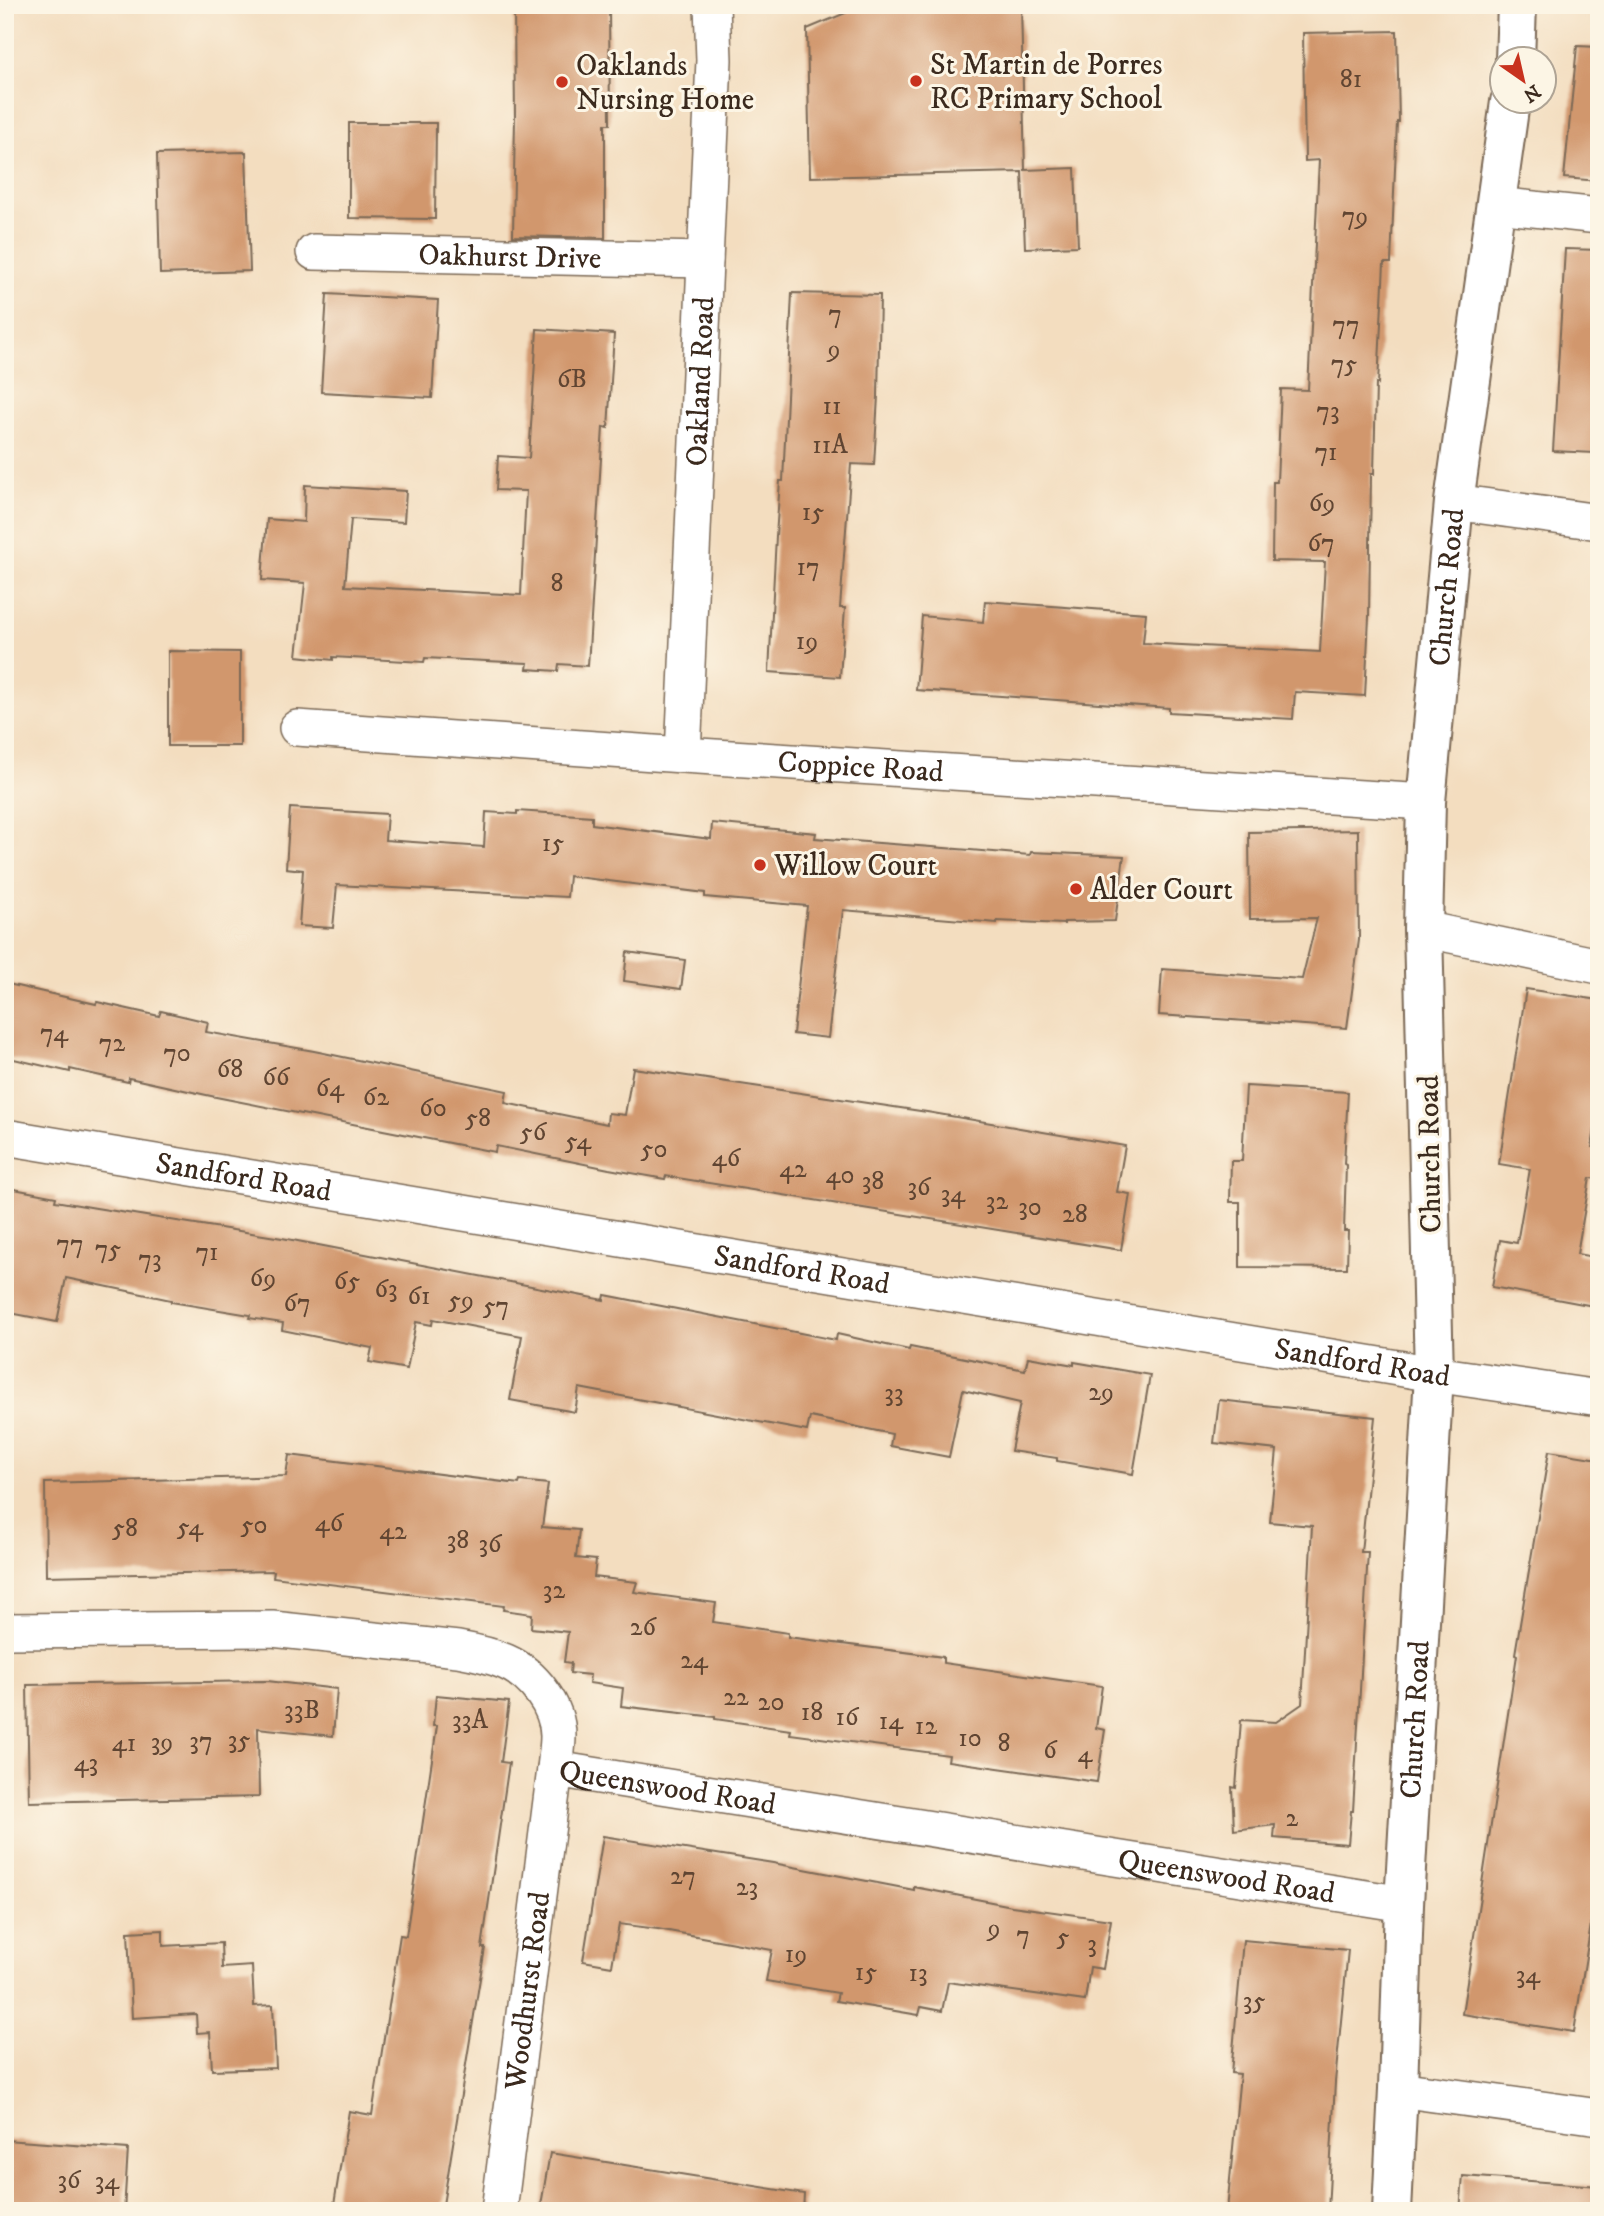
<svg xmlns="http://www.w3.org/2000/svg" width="1604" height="2216" font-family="'IM FELL DW Pica',serif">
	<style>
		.building { fill: #d1976d }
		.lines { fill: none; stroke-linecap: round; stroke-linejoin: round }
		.minor-casing { stroke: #7b6956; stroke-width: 38 }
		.tertiary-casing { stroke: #7b6956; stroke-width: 42 }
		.minor { stroke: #fff; stroke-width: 35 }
		.tertiary { stroke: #fff; stroke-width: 38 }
		.poi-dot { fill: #c8321e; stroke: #fcf5e5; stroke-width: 2.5 }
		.labels { text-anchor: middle; stroke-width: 6; stroke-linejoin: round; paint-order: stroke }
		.number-label { font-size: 26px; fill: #604532 }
		.poi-label { font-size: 30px; fill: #3b2a1e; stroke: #fcf5e5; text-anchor: start }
		.street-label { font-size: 30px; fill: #3b2a1e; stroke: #fcf5e5 }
	</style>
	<rect width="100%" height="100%" fill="#fcf5e5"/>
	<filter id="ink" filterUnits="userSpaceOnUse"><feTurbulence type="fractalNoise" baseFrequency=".0143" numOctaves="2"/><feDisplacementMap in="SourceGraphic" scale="14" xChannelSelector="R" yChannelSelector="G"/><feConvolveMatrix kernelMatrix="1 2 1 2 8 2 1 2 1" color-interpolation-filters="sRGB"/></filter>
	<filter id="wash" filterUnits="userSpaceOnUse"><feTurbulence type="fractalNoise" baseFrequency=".00686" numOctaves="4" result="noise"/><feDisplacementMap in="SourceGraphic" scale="28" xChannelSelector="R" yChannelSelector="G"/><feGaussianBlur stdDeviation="1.57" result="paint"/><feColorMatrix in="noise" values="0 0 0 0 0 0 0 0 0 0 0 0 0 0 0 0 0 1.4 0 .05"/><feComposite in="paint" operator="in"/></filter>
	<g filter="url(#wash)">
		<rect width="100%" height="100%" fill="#f3ddbf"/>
		<g id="blocks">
			<!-- building -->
			<path class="building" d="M514 5H609L610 124H605V238L513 236 515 118Z
				M852 5H1021L1025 170 1075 168 1078 246 1025 248 1022 172 810 177 807 29 853 10Z
				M1397 31 1399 122H1397L1391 263H1384L1378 384 1376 383 1374 474H1371L1369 617 1365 696 1295 692 1293 719 1169 712V708L916 690 922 616 983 622 985 601 1146 613 1143 643 1320 652 1325 562 1272 561 1273 482H1277L1281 389 1308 390 1319 160 1305 161 1303 33Z
				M1577 46 1599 47V181L1564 178Z
				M349 123H436L435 219 349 218Z
				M246 152 250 271 160 274 157 154Z
				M1565 249 1599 250V393L1595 453 1553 451Z
				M792 293 880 295 878 396 874 465 851 464 840 608H845L840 677 769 672 776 536 780 481H783Z
				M327 294 438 300 432 398 321 392Z
				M537 329 614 334 608 428 603 427 588 666 559 664 558 671 527 669 528 663 425 658 424 662 333 657V660L297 656 305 583 262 580 267 519 304 522 305 485 406 491 404 522 351 519 345 586 521 595 526 491 496 490 498 456 529 458Z
				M168 651 240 652V746H168Z
				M290 808 387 814 385 840 484 847 486 812 517 814V811L592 816V824L711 839 712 823 816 833 815 838 970 850 1030 855 1031 852 1124 856 1115 921 1064 922V924L997 921V923L843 910 828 1038 793 1034 807 906 705 897V893L569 876 567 897 337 885 333 928 299 926 303 870 286 868Z
				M1358 830 1359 940 1347 1028 1159 1015 1162 969 1302 979 1317 918 1250 919 1249 832Z
				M627 952 685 960 681 989 624 981Z
				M8 984 96 1004 97 1002 159 1016 161 1011 208 1022 206 1032 314 1051 507 1091 505 1103 607 1124 608 1113 625 1115 633 1068 927 1112 1125 1146 1117 1192 1130 1194 1121 1250 666 1176 665 1179 609 1169 496 1146 495 1152 211 1096 129 1078 128 1082 70 1069V1072L5 1057V1004Z
				M1526 989 1599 1000V1105L1592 1147 1599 1148V1179L1590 1178 1577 1254 1599 1258V1307L1492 1287 1500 1240 1517 1243 1530 1169 1499 1164Z
				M1246 1086 1348 1092 1344 1164 1346 1165 1344 1231H1348L1347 1268 1240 1267V1202H1230L1231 1161H1242Z
				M14 1189 56 1197 55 1201 96 1208 282 1238 604 1300 605 1295 836 1340 837 1334 909 1350 910 1347 1025 1370 1028 1357 1074 1365V1362L1150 1375 1133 1474 1057 1461V1458L1011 1451 1020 1403 963 1390 949 1457 890 1446 892 1434 810 1417 807 1431 579 1388 575 1412 510 1400 522 1336 433 1319 432 1325 416 1322 407 1369 369 1362 372 1348 282 1330 283 1323 249 1318 250 1315 171 1302V1300L66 1278 57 1322 5 1312V1191L13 1192Z
				M1219 1400 1375 1417 1361 1552H1368L1353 1811H1351L1348 1844 1274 1838 1275 1825 1234 1830 1232 1787 1236 1788 1241 1720 1276 1722 1302 1704 1312 1526 1270 1522 1277 1450 1214 1443Z
				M1549 1451 1599 1459V1874L1574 2032 1462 2014 1517 1655 1515 1654Z
				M289 1455 519 1484 520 1481 548 1484 542 1527 579 1530 576 1558 596 1560 594 1577 637 1582 634 1592 716 1603 713 1622 788 1633V1637L943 1657V1663L1102 1686 1096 1728 1105 1730 1097 1782 948 1761 949 1755 790 1734 791 1730 715 1719V1717L621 1706 623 1688 589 1683 590 1675 570 1673 571 1663 564 1662 568 1632 531 1628 532 1614 503 1610 504 1606 273 1577 274 1571 46 1576 45 1483 286 1476Z
				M267 1681 337 1689 333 1736 258 1728 259 1797 29 1802 27 1685Z
				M436 1695 509 1702 501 1762 509 1763 482 1948H485L442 2211H333L349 2111 372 2115 400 1935 406 1936 437 1726H433Z
				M603 1836 773 1863 914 1890V1887L1012 1906 1111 1920 1103 1969 1090 1967 1085 2001 948 1982 942 2011 921 2007 919 2015 836 2001 838 1993 766 1981 772 1950 658 1929 619 1924 612 1966 583 1961Z
				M163 1930V1946L221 1943 222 1968 252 1966 254 2006 273 2005 276 2068 212 2070 210 2032 197 2033 196 2014 132 2018 128 1932Z
				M1243 1940 1348 1950 1335 2082 1328 2211H1227L1240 2074 1231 2073Z
				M5 2140 128 2149 124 2211 5 2210Z
				M550 2153 804 2194 803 2211H540Z
				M1463 2176 1599 2186V2211H1460Z"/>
		</g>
	</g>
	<g filter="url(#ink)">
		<use href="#blocks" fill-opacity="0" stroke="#7b6956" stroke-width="2"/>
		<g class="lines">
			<defs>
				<g id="minor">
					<path d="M1496 205 1599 216"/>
					<path id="s1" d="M314 252 705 260"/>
					<path d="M1454 502 1599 522"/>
					<path id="s2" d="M297 728 683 755 1426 802"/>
					<path id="s3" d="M683 755 714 60 712 5"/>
					<path d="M1423 929 1599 966"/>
					<path id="s4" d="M5 1137 1434 1374 1599 1398"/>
					<path id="s5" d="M5 1631 272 1629 458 1649C475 1652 490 1655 506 1662 533 1674 558 1706 558 1736 558 1747 556 1758 555 1769L1404 1904"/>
					<path d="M1398 2089 1599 2117"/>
					<path id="s6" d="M499 2211 555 1769"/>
				</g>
				<g id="tertiary">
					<path d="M1515 60 1517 5"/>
					<path id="s7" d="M1392 2211 1398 2089 1404 1904 1434 1374 1423 929 1426 802 1454 502 1510 102"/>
				</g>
			</defs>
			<!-- minor casing -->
			<use href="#minor" class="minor-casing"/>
			<!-- tertiary casing -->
			<use href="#tertiary" class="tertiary-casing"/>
			<!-- minor -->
			<use href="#minor" class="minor"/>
			<!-- tertiary -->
			<use href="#tertiary" class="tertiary"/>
		</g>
	</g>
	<!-- markers -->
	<g class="poi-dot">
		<circle cx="916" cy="81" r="7"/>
		<circle cx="562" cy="82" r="7"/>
		<circle cx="760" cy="865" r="7"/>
		<circle cx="1076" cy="889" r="7"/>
	</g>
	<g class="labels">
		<!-- number labels -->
		<g class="number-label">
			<text x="1351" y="87">81</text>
			<text x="1355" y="224">79</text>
			<text x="835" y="322">7</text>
			<text x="1346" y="333">77</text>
			<text x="834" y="357">9</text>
			<text x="1344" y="372">75</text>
			<text x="572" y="387">6B</text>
			<text x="832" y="414">11</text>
			<text x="1328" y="419">73</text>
			<text x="830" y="453">11A</text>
			<text x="1326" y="460">71</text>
			<text x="1322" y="511">69</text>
			<text x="813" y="520">15</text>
			<text x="1321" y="551">67</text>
			<text x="808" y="575">17</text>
			<text x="557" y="591">8</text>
			<text x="807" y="649">19</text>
			<text x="553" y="851">15</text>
			<text x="54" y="1041">74</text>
			<text x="112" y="1051">72</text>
			<text x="177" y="1061">70</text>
			<text x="230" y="1077">68</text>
			<text x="276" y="1085">66</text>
			<text x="330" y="1096">64</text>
			<text x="376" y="1105">62</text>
			<text x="433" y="1116">60</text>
			<text x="478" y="1126">58</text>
			<text x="533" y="1140">56</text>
			<text x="578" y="1149">54</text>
			<text x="654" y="1157">50</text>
			<text x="726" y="1166">46</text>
			<text x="793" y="1177">42</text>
			<text x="840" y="1183">40</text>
			<text x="873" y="1189">38</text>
			<text x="919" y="1195">36</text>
			<text x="953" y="1202">34</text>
			<text x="997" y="1209">32</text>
			<text x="1030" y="1215">30</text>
			<text x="1075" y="1222">28</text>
			<text x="70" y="1252">77</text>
			<text x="108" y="1257">75</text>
			<text x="207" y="1260">71</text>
			<text x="150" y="1267">73</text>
			<text x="263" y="1286">69</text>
			<text x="347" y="1289">65</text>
			<text x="386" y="1297">63</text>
			<text x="419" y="1304">61</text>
			<text x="461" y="1308">59</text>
			<text x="297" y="1311">67</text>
			<text x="496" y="1314">57</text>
			<text x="1101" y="1400">29</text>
			<text x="894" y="1401">33</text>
			<text x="329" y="1531">46</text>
			<text x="254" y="1533">50</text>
			<text x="190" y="1535">54</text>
			<text x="125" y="1536">58</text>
			<text x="393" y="1539">42</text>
			<text x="458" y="1548">38</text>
			<text x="490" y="1552">36</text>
			<text x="554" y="1598">32</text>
			<text x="643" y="1635">26</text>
			<text x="694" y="1668">24</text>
			<text x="736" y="1705">22</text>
			<text x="771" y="1710">20</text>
			<text x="302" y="1718">33B</text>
			<text x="812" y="1720">18</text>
			<text x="847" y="1725">16</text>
			<text x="470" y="1728">33A</text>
			<text x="891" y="1729">14</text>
			<text x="926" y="1734">12</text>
			<text x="970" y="1746">10</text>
			<text x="239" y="1748">35</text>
			<text x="201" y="1749">37</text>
			<text x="162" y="1750">39</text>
			<text x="124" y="1751">41</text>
			<text x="1004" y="1751">8</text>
			<text x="1050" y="1758">6</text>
			<text x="1085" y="1762">4</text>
			<text x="86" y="1771">43</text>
			<text x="1292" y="1826">2</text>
			<text x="683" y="1884">27</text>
			<text x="747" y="1895">23</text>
			<text x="994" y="1936">9</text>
			<text x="1023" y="1943">7</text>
			<text x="1063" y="1945">5</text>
			<text x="1092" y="1952">3</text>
			<text x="796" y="1962">19</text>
			<text x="866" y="1980">15</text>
			<text x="918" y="1981">13</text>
			<text x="1528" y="1983">34</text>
			<text x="1254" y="2009">35</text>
			<text x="69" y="2188">36</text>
			<text x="107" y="2189">34</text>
		</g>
		<!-- poi labels -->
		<g class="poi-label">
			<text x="930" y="74">St Martin de Porres<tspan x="930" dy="34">RC Primary School</tspan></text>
			<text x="576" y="75">Oaklands<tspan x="576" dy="34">Nursing Home</tspan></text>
			<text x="774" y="875">Willow Court</text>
			<text x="1090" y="899">Alder Court</text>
		</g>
		<!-- street labels -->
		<g class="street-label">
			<text dy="10" stroke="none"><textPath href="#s1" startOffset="196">Oakhurst Drive</textPath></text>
			<text dy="10" stroke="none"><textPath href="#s3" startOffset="374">Oakland Road</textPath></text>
			<text dy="10" stroke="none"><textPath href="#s7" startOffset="1626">Church Road</textPath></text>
			<text dy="10" stroke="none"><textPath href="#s2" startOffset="565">Coppice Road</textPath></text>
			<text transform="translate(1429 1154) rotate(-91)" y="10">Church Road</text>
			<text dy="10" stroke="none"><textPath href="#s4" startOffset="242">Sandford Road</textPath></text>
			<text dy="10" stroke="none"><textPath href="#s4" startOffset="808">Sandford Road</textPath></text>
			<text dy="10" stroke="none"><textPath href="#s4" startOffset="1376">Sandford Road</textPath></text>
			<text dy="10" stroke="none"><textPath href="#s7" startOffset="492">Church Road</textPath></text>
			<text dy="10" stroke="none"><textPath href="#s5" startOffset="746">Queenswood Road</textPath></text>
			<text dy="10" stroke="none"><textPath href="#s5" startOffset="1312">Queenswood Road</textPath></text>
			<text dy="10" stroke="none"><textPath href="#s6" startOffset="222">Woodhurst Road</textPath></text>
		</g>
	</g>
	<!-- margin -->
	<rect width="1604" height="2216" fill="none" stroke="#fcf5e5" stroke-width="28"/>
	<!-- north arrow -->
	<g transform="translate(1523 80) rotate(146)"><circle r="33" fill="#fcf5e5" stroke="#afa495" stroke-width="2"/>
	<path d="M0-5L12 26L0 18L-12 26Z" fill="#c8321e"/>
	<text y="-10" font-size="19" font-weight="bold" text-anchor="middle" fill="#3b2a1e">N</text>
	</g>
</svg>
